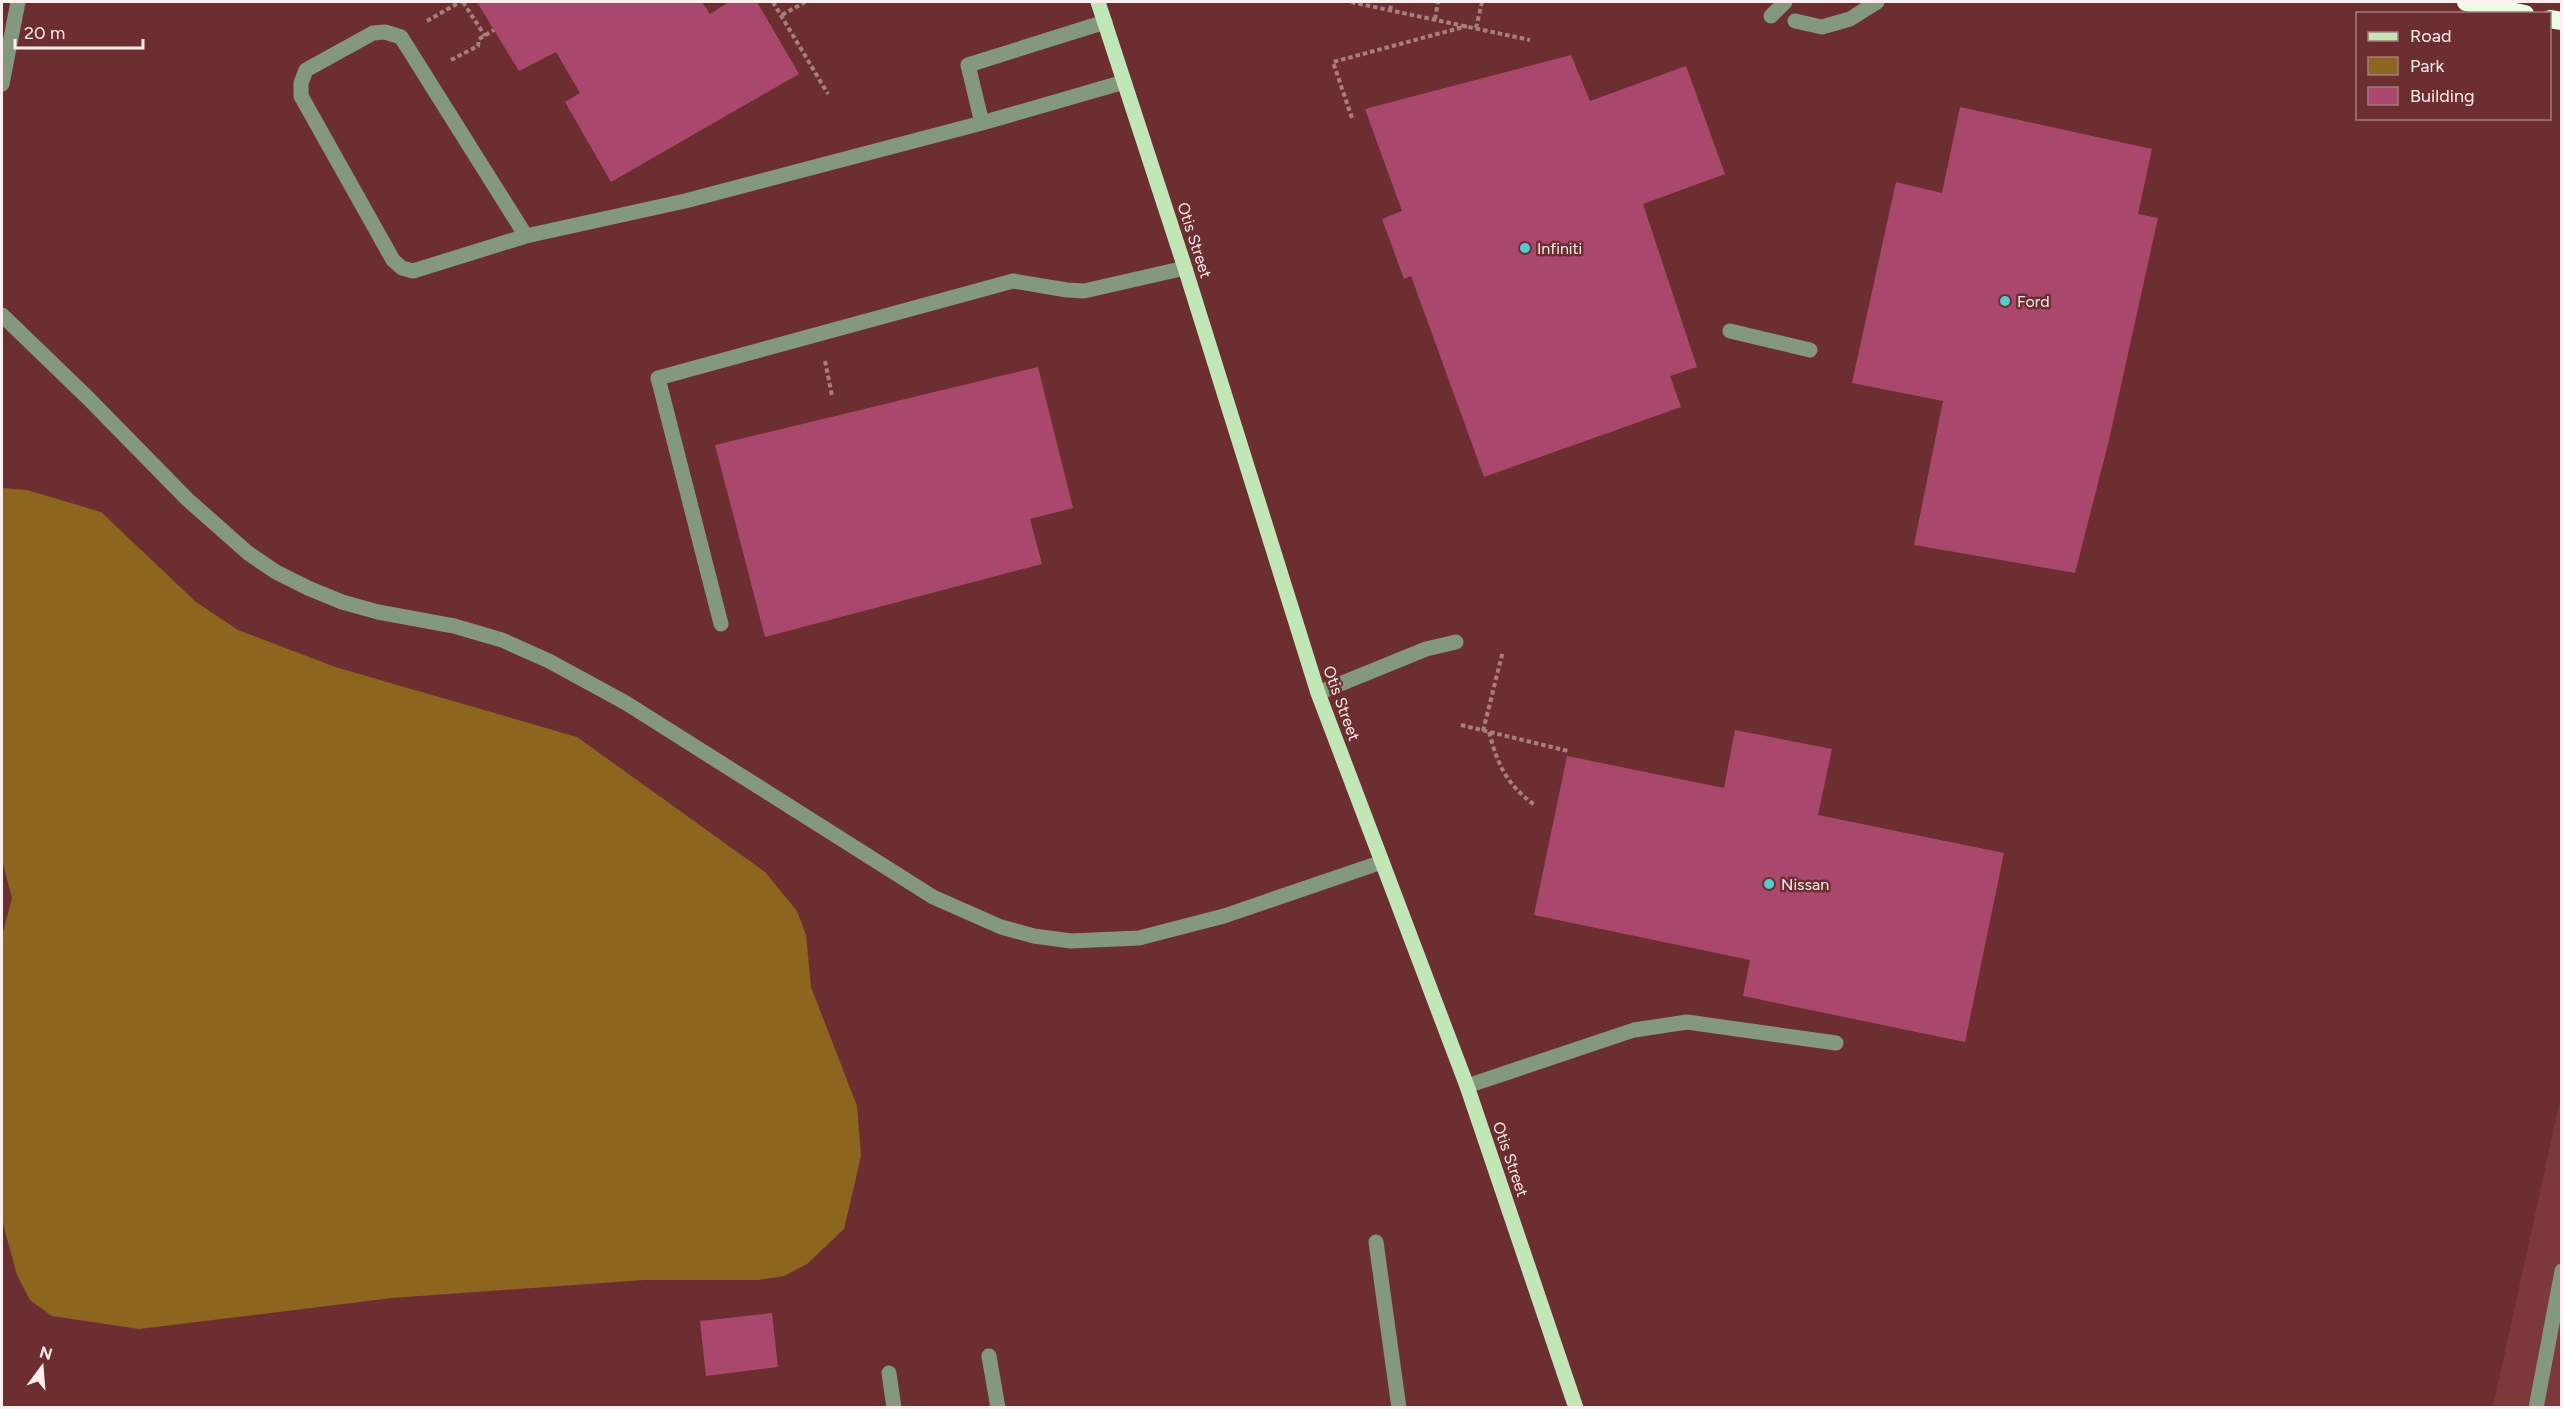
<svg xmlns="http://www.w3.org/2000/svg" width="2563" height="1409" font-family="Figtree,sans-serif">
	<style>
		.built { fill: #7d383b }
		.green { fill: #8c661f }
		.building { fill: #aa476c }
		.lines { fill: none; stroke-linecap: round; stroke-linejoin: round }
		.path { stroke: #a97e7f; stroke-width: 4; stroke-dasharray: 4.5 3; stroke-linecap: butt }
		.minor { stroke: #84977f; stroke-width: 15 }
		.major { stroke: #c1e7b6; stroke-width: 15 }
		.highway { stroke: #ecfee7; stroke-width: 18 }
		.poi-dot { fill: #51ccd1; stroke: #6d2e31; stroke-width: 2 }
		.labels { text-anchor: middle; stroke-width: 5; stroke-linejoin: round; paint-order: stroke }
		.street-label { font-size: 16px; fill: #feeeed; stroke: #6d2e31 }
		.poi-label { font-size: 16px; fill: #feeeed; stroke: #6d2e31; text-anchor: start }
	</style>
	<rect width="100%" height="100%" fill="#6d2e31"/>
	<!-- built -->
	<path class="built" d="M2561 1096V1407H2493Z"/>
	<!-- green -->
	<path class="green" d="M2 488 27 490 101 512 196 602 238 630 335 667 577 737 765 872 797 911 806 935 811 987 857 1106 861 1156 844 1229 807 1264 784 1276 758 1280H644L392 1298 139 1329 52 1316 30 1300 17 1275 2 1220V936L12 898 2 860Z"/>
	<!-- building -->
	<path class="building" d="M477 2H702L710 14 729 2H757L799 74 611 182 565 102 580 93 556 52 519 71Z
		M1571 55 1590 101 1686 66 1725 174 1643 204 1697 367 1670 376 1681 407 1484 477 1411 276 1404 279 1382 219 1402 211 1365 109Z
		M1960 107 2152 149 2138 214 2158 218 2109 440 2075 573 1914 545 1943 401 1852 383 1896 182 1942 193Z
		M1038 367 1073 508 1030 519 1042 564 765 637 715 445Z
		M1735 730 1832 749 1818 815 2004 853 1965 1042 1743 996 1750 960 1534 915 1567 756 1724 788Z
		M772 1313 778 1367 706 1376 700 1321Z"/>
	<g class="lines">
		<!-- path -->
		<path class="path" d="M463 2 485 36
			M773 2 828 94
			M1351 2 1530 40
			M1390 10 1392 2
			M782 15 805 2
			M1435 19 1438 2
			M427 21 460 2
			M1476 28 1482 2
			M451 60 478 46 479 39 494 30
			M1352 118 1333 62 1467 26
			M825 361 832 396
			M1461 725 1568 751
			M1483 731 1503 651
			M1489 732C1498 766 1507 785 1536 806"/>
		<!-- minor -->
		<path class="minor" d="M1771 16 1785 2
			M1795 21 1822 27 1850 19 1877 2
			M2 84 18 2
			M982 123 968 65 1105 22
			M526 236 401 37 385 32 373 33 306 70 301 83V96L393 260 402 268 413 271 526 236 685 201 982 123 1124 82
			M2 315 88 398 187 499 248 553 276 572 308 588 342 602 378 612 454 626 502 640 549 661 626 703 933 897 1001 927 1034 936 1071 941 1139 938 1224 916 1382 862
			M1730 331 1810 350
			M721 624 658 378 1013 281 1067 290 1084 291 1185 268
			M1318 693 1426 649 1456 642
			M1467 1086 1634 1030 1687 1022 1836 1043
			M1376 1242 1399 1408
			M989 1356 998 1408
			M889 1373 894 1408
			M2536 1408 2562 1271"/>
		<!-- major -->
		<path class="major" d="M1098 2 1185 268 1318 693 1467 1086 1576 1408"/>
		<!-- highway -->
		<path class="highway" d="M2466 2 2525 14
			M2550 19 2562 21"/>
	</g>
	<!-- markers -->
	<g class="poi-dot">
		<circle cx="1525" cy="248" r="6"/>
		<circle cx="2005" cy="301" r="6"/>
		<circle cx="1769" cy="884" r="6"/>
	</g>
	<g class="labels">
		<!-- street labels -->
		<g class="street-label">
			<text transform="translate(1195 240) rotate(72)" y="6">Otis Street</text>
			<text transform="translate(1342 703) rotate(70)" y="6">Otis Street</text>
			<text transform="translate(1511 1159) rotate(71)" y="6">Otis Street</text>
		</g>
		<!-- poi labels -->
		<g class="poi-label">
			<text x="1537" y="254">Infiniti</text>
			<text x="2017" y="307">Ford</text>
			<text x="1781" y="890">Nissan</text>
		</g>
	</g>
	<!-- border -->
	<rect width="2563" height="1409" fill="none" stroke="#feeeed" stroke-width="6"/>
	<!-- legend -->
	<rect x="2356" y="12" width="195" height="108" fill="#6d2e31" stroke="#a77b7c" stroke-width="1.5"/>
	<rect x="2368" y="32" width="30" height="9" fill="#c1e7b6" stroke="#a77b7c" stroke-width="1.5"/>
	<text x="2410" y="42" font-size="18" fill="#feeeed">Road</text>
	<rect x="2368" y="57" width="30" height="18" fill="#8c661f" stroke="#a77b7c" stroke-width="1.5"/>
	<text x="2410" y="72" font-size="18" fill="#feeeed">Park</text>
	<rect x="2368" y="87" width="30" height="18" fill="#aa476c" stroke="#a77b7c" stroke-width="1.5"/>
	<text x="2410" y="102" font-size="18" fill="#feeeed">Building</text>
	<!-- north arrow -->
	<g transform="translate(42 1367) rotate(16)" stroke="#6d2e31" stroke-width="4.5" paint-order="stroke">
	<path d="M0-4.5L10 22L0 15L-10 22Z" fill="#feeeed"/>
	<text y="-9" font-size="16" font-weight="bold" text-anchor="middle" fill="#feeeed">N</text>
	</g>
	<!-- scale -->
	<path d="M15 39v9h128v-9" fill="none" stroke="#feeeed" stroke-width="3"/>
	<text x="24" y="39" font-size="18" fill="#feeeed" stroke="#6d2e31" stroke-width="4.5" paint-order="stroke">20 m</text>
</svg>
